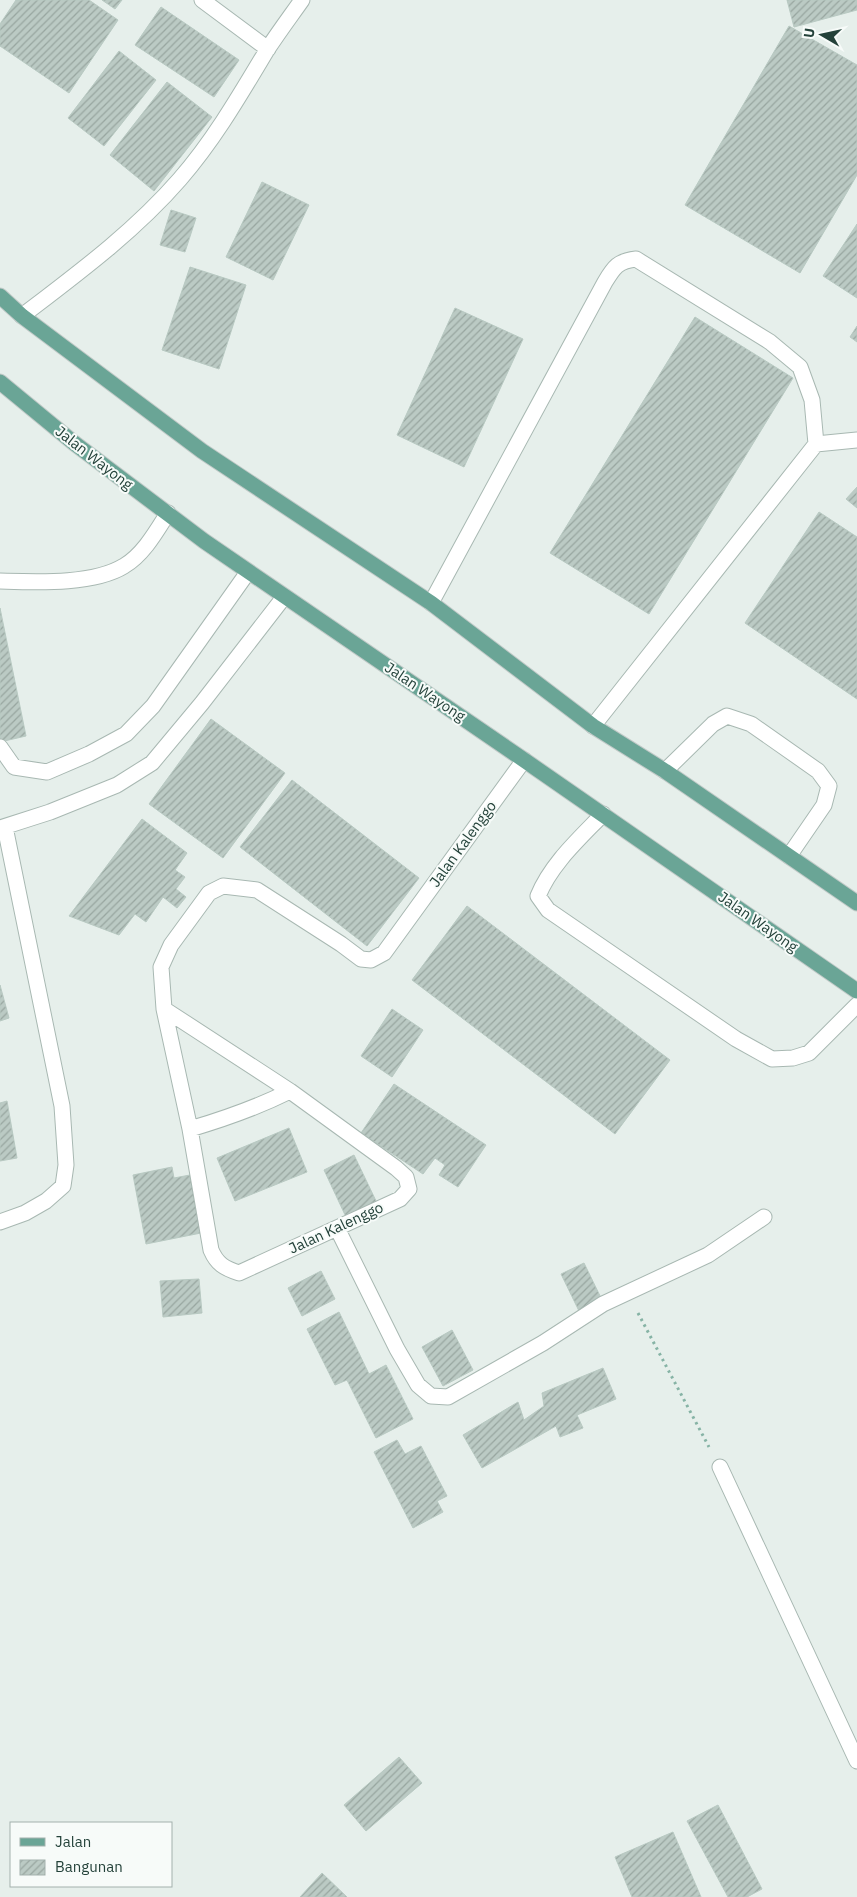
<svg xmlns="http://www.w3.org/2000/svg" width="857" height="1897" font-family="'IBM Plex Sans',sans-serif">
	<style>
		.building { fill: url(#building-hatch); stroke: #b8c9c2 }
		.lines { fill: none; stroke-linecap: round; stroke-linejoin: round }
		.minor-casing { stroke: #a8b8b2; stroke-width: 17 }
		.major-casing { stroke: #c2cac8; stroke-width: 17 }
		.path { stroke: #86b3a5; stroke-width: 3; stroke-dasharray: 2.5 4; stroke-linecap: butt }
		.minor { stroke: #fff; stroke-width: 15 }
		.major { stroke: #6aa596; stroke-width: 15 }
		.labels { text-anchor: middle; stroke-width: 4; stroke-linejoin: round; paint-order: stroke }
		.street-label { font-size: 15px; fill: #24423a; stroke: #f7fbf9 }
	</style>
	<defs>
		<pattern id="building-hatch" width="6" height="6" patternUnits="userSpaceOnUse" patternTransform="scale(1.25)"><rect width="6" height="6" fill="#bbcac4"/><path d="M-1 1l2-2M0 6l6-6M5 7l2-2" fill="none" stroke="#98a6a0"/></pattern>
	</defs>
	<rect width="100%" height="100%" fill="#e6efeb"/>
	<!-- building -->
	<path class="building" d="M16 0H89L118 20 69 93 0 46V24Z
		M102 0H122L115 9Z
		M787 0H857V10L794 27Z
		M161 7 239 60 214 97 135 45Z
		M789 26 857 65V175L800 273 685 205Z
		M119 51 156 80 104 146 68 118Z
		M167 82 212 117 154 191 110 155Z
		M262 182 309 205 273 280 226 257Z
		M171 210 196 218 185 252 160 245Z
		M857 224V298L823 276Z
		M190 267 246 285 219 369 162 350Z
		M455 308 523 339 464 467 397 435Z
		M695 317 793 378 649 614 550 553Z
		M857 326V342L850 337Z
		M857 487V508L846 499Z
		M819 512 857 537V699L745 623Z
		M0 608 26 736 0 742Z
		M211 719 285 773 223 858 149 804Z
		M292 780 419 878 367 946 240 847Z
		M142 819 187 853 175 870 185 877 176 889 186 897 177 908 163 897 146 922 135 914 119 935 69 916Z
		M467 906 670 1060 615 1134 412 980Z
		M0 985 9 1018 0 1021Z
		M392 1009 423 1030 392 1077 361 1056Z
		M394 1084 486 1145 458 1187 439 1175 445 1165 435 1158 423 1174 361 1133Z
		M7 1101 17 1158 0 1161V1103Z
		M289 1128 307 1172 235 1201 217 1158Z
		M354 1155 377 1203 346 1217 324 1170Z
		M172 1167 174 1178 190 1175 201 1233 146 1244 133 1175Z
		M584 1263 602 1300 579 1311 561 1274Z
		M321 1271 335 1299 302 1316 288 1288Z
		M199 1279 202 1313 163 1317 160 1281Z
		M339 1312 369 1374 386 1365 413 1419 376 1438 347 1380 335 1385 307 1329Z
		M452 1330 473 1370 443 1386 422 1347Z
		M603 1368 616 1399 577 1415 583 1428 560 1437 556 1426 482 1468 463 1435 518 1402 524 1420 544 1406 542 1393Z
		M397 1440 405 1454 421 1446 447 1496 437 1501 443 1512 413 1528 374 1452Z
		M399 1757 422 1783 366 1831 344 1805Z
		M718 1805 762 1889 747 1897H728L687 1821Z
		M673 1832 701 1897H632L615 1857Z
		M322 1873 347 1897H300Z"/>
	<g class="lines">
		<defs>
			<path id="minor" d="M202 0 268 49
				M22 316C77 274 134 232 180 179 214 140 240 95 267 50 278 33 290 17 302 0
				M816 444 857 440
				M0 581C36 582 93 585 124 566 143 555 156 532 168 513
				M431 603 605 282C614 267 618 261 636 259L770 342 800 367 812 400 816 444 593 726
				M0 747 14 767 47 772 89 754 126 734 153 706 248 572
				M665 771 713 724 727 716 751 724 818 771 829 786 824 805 789 856
				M603 814C579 839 551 864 538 896L548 910 736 1039 772 1059 793 1058 809 1053 857 1005
				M0 828 50 812 117 785 152 763 202 703 284 597
				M164 1009 290 1091 396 1168 406 1177 409 1189 400 1199 239 1273C224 1268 217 1264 211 1250L190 1129 164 1009 161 967 171 945 209 893 223 886 257 890 341 944 361 959 371 960 384 953 524 760
				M190 1129C224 1119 258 1107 290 1091
				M0 1222 25 1213 46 1201 63 1186 66 1165 62 1106 5 827
				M337 1228 397 1349 418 1385 431 1396 448 1397 543 1343 603 1304 708 1255 764 1217
				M720 1467 857 1761"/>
			<path id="major" d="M0 296 22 316 202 451 431 603 593 726 665 771 857 903
				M0 382 74 443 204 541 524 760 857 991"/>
		</defs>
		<!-- minor casing -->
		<use href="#minor" class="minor-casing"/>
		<!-- major casing -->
		<use href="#major" class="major-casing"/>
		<!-- path -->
		<path class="path" d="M638 1313 709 1447"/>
		<!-- minor -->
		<use href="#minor" class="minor"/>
		<!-- major -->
		<use href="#major" class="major"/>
	</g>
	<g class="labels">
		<!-- street labels -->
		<g class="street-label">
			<text transform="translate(94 458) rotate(38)" y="5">Jalan Wayong</text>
			<text transform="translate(425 692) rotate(34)" y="5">Jalan Wayong</text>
			<text transform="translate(463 844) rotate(-54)" y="5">Jalan Kalenggo</text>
			<text transform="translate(758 922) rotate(35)" y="5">Jalan Wayong</text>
			<text transform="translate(336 1228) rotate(-25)" y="5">Jalan Kalenggo</text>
		</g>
	</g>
	<!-- legend -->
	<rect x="10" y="1822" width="162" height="65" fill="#f7fbf9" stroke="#a3b1ad"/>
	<rect x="20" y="1838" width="25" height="8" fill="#6aa596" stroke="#a3b1ad"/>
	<text x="55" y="1847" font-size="15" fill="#24423a">Jalan</text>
	<rect x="20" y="1860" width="25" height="15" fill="url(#building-hatch)" stroke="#a3b1ad"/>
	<text x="55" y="1872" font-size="15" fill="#24423a">Bangunan</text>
	<!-- north arrow -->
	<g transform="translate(822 35) rotate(279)" stroke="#f7fbf9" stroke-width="4" paint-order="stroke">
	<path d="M0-4L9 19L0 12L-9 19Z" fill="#24423a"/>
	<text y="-8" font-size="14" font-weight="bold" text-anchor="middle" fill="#24423a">U</text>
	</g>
</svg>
